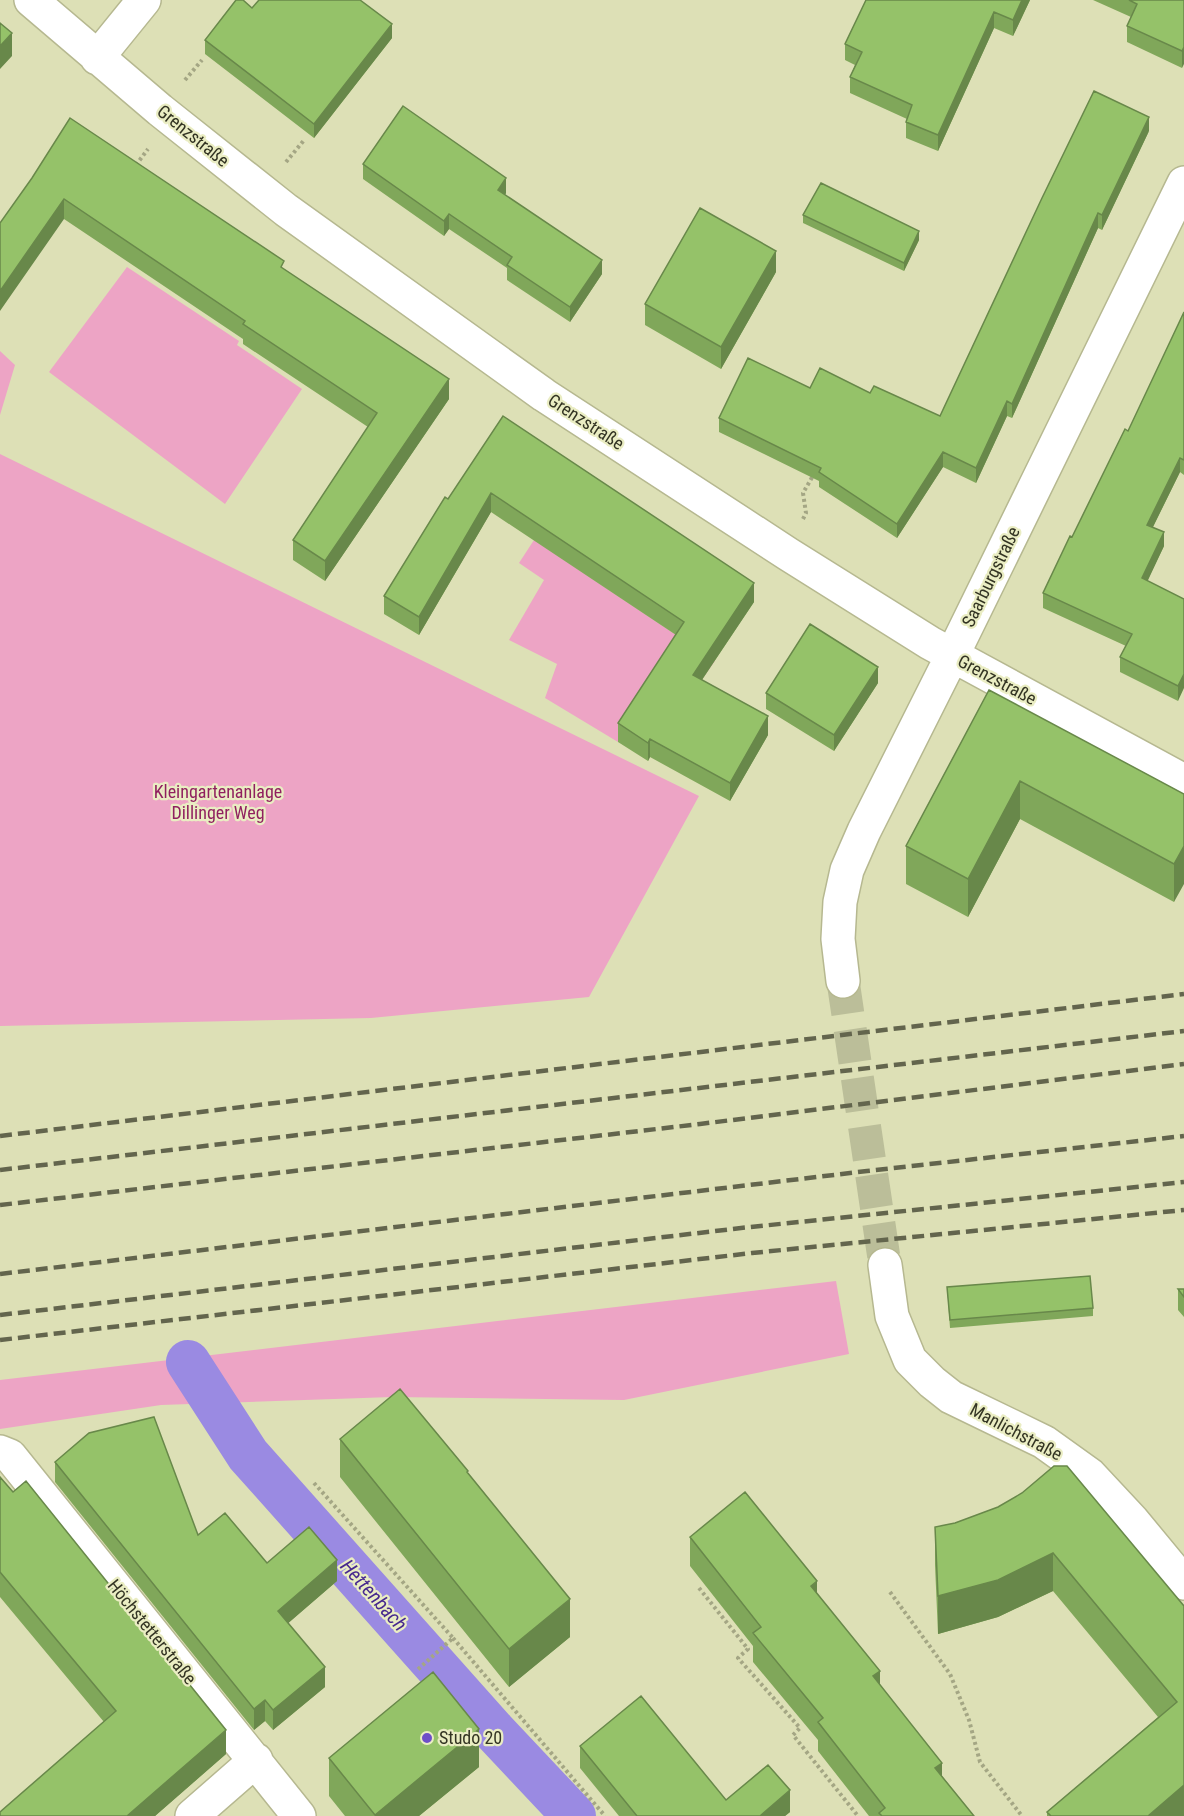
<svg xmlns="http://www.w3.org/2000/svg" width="1184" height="1816" font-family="'Roboto Condensed',sans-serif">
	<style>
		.green { fill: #eda4c5 }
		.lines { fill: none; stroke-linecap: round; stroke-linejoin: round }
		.canal { stroke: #9a8ae2; stroke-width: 44 }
		.street-tunnel { stroke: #bbbe99; stroke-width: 33; stroke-dasharray: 33 16; stroke-linecap: butt }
		.street-casing { stroke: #b6b890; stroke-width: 36 }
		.path { stroke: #a4a684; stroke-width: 4; stroke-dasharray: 3 3; stroke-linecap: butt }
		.street { stroke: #fff; stroke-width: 33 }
		.rail { stroke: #63654d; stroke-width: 4.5; stroke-dasharray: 12 6; stroke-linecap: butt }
		.wall { fill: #80a75a }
		.shaded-wall { fill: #68884a }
		.building { fill: #95c269; stroke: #68884a; stroke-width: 1.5 }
		.poi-dot { fill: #6e4fc8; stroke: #eaedc3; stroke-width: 2 }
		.labels { text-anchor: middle; stroke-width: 4.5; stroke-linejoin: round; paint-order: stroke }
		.street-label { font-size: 18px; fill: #333423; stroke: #eaedc3 }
		.park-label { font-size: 18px; fill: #90205f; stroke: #eaedc3 }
		.poi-label { font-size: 18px; fill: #333423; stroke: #eaedc3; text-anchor: start }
		.water-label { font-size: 20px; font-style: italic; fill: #47298e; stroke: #eaedc3 }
	</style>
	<rect width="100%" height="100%" fill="#dde0b6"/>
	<!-- green -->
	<path class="green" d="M127 267 239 341 237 345 302 389 225 504 49 372Z
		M0 351 15 365 0 415Z
		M0 454 699 796 589 997 371 1018 0 1026Z
		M534 540 715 661 690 697 618 742 545 698 557 664 509 640 544 580 519 563Z
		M836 1281 849 1354 624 1400 392 1397 161 1405 0 1429V1380Z"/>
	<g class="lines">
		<!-- canal -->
		<path class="canal" d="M188 1362 248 1455 494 1731 574 1816"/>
		<!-- street-tunnel -->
		<path class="street-tunnel" d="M843 981 885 1265"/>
		<defs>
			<path id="street" d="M31 0 160 110 286 210 544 395 788 554 930 643 1184 781
				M97 58 144 0
				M843 981 838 939 840 902 847 870 864 831 952 656 1184 183
				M885 1265 892 1316 910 1360 932 1382 951 1397 1044 1442 1090 1475 1132 1520 1184 1583
				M0 1452 10 1456 299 1816
				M192 1816 256 1760"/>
		</defs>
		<!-- street casing -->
		<use href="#street" class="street-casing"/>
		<!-- path -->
		<path class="path" d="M185 80 202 60
			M286 162 305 139
			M136 165 148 149
			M803 519 806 513 803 493 814 474
			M314 1483 453 1638 416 1671
			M699 1588 748 1649 738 1658 800 1728 793 1735 858 1816
			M890 1592 950 1674 969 1720 980 1762 1022 1816
			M453 1638 605 1816"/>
		<!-- street -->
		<use href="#street" class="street"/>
		<!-- rail -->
		<path class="rail" d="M0 1136 1184 994
			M0 1170 1184 1031
			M0 1205 700 1124 1184 1064
			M0 1274 867 1171 1184 1136
			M0 1315 741 1228 1184 1182
			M0 1340 752 1253 1184 1210"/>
	</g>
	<!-- wall -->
	<path class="wall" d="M866 0H1030L1013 36 994 28 938 151 906 138V122L907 119 850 93V77L855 65 845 60V44Z
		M1093 0H1184L1182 68 1127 42V26L1131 17Z
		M252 8 392 38 314 138 205 54V40Z
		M1149 131 1102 230 1098 228 1012 418 1007 416 976 483 943 467 897 538 819 487V481L719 432V418L810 388 940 416Z
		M363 164 506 193 505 195 602 274 570 322 507 280V268L449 229 444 236 363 179Z
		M32 178 284 269 449 399 325 581 293 560V540L368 427 243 344V339L64 219Z
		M803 215 919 240 904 271 803 223Z
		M776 272 721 369 645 325V304Z
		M1184 312V475L1180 472 1153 527 1164 546 1147 581 1184 599 1178 701 1120 672V657L1126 646 1043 608V593L1128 431Z
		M503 416 754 602 702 680 768 735 730 801 650 757 648 761 618 742V723L676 635 491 512 419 635 384 614V596Z
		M878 683 834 751 766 709V693Z
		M989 690 1184 794 1174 902 1020 819 968 917 906 884V846Z
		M947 1287 1093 1308V1316L950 1328Z
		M1178 1289H1184V1317L1178 1310Z
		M340 1439 570 1637 509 1687 340 1477Z
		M55 1462 198 1535 267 1563 337 1581 288 1623 325 1687 273 1730 265 1721 254 1730 55 1482Z
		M0 1477 226 1754 155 1816H0L104 1722 0 1597Z
		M998 1507 1184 1606V1816H1047V1812L1158 1717 1053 1591 998 1617 938 1634 935 1565V1527L955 1523Z
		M690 1537 817 1594 942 1776 974 1816H869L818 1751V1740L753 1662V1646L690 1566Z
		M580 1746 726 1800 790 1812 785 1816H619L580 1768Z
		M329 1758 479 1767 419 1816H345L329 1796Z"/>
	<!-- shaded-wall -->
	<path class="shaded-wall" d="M1022 0H1030L1013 36V20Z
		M994 12V28L938 151V135Z
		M392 24V38L314 138V124Z
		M12 33V56L0 69V46Z
		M1184 47V64L1182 68V51Z
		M1149 117V131L1102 230V215Z
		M506 178V193L498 205V190Z
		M64 199V219L0 311V291Z
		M1098 213V228L1012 418V404Z
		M449 214V229L444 236V221Z
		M919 231V240L904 271V263Z
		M776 251V272L721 369V347Z
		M602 260V274L570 322V307Z
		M449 379V399L325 581V561Z
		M1007 401V416L976 483V468Z
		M943 452V467L897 538V524Z
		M1180 458V472L1147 539V525Z
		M491 493V512L419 635V617Z
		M1164 532V546L1142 593V578Z
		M754 583V602L693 693V675Z
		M878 667V683L834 751V735Z
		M1184 674V688L1178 701V686Z
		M768 716V735L730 801V783Z
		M650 739V757L648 761V743Z
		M1020 781V819L968 917V879Z
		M1184 846V884L1174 902V864Z
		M1053 1553V1591L998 1617 938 1634V1596Z
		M337 1560V1581L278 1632V1611Z
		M817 1581V1610L811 1586Z
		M570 1599V1637L509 1687V1649Z
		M325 1667V1687L273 1730V1710Z
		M880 1671V1700L873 1676Z
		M265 1700V1721L254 1730V1709Z
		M479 1729V1767L419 1816H375V1815Z
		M226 1730V1754L155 1816H127Z
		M942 1763V1792L935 1768Z
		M1184 1785V1816H1148Z
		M790 1790V1812L785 1816H760Z"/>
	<!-- building -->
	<path class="building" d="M236 0H243L252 8 259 0H360L392 24 314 124 205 40Z
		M866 0H1022L1013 20 994 12 938 135 906 122 912 105 850 77 862 52 845 44Z
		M1129 0H1184V47L1182 51 1127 26 1137 4Z
		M0 23 12 33 0 46Z
		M1094 91 1149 117 1102 215 1098 213 1012 404 1007 401 976 468 943 452 897 524 819 472 821 468 719 418 748 358 810 388 820 368 870 393 874 386 940 416 1042 198Z
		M403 106 506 178 498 190 602 260 570 307 507 265 512 257 449 214 444 221 363 164Z
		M70 118 284 261 281 267 449 379 325 561 293 540 377 413 243 324 245 321 64 199 0 291V223L32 178Z
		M821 183 919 231 904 263 803 215Z
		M700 208 776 251 721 347 645 304Z
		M1184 312V460L1180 458 1147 525 1164 532 1142 578 1184 599V674L1178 686 1120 657 1132 634 1043 593 1070 536 1072 537 1125 429 1128 431Z
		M503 416 754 583 693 675 768 716 730 783 650 739 648 743 618 723 684 622 491 493 419 617 384 596 445 497 448 499Z
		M810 624 878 667 834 735 766 693Z
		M989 690 1184 794V846L1174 864 1020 781 968 879 906 846Z
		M1090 1276 1093 1308 950 1320 947 1287Z
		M1178 1289H1184V1297Z
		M400 1389 468 1471 467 1472 570 1599 509 1649 340 1439Z
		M154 1417 198 1535 225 1513 267 1563 309 1527 337 1560 278 1611 325 1667 273 1710 265 1700 254 1709 55 1462 89 1433Z
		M1054 1466H1067L1184 1606V1785L1148 1816H1051L1047 1812 1177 1702 1053 1553 998 1580 938 1596 935 1527 955 1523 998 1507 1022 1493Z
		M0 1477 13 1492 26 1481 226 1730 127 1816H0V1812L116 1711 0 1572Z
		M745 1492 817 1581 811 1586 880 1671 873 1676 942 1763 935 1768 974 1816H882L879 1813 885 1808 818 1722 823 1718 753 1633 761 1627 690 1537Z
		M433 1672 479 1729 375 1815 329 1758Z
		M641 1696 726 1800 768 1765 790 1790 760 1816H637L580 1746Z"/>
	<!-- markers -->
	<circle class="poi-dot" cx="427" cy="1738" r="6"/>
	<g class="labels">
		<!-- street labels -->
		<g class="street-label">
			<text transform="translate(193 136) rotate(39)" y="6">Grenzstraße</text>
			<text transform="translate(586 422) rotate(33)" y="6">Grenzstraße</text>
			<text transform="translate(991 577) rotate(-64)" y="6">Saarburgstraße</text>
			<text transform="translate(997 680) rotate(28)" y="6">Grenzstraße</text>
			<text transform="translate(1016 1432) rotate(28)" y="6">Manlichstraße</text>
			<text transform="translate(152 1632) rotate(51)" y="6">Höchstetterstraße</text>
		</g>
		<!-- park labels -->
		<g class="park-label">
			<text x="218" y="798">Kleingartenanlage<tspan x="218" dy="21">Dillinger Weg</tspan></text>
		</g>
		<!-- poi labels -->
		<g class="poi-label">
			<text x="439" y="1744">Studo 20</text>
		</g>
		<!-- water labels -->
		<g class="water-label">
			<text transform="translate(374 1595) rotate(48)" y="7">Hettenbach</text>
		</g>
	</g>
</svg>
